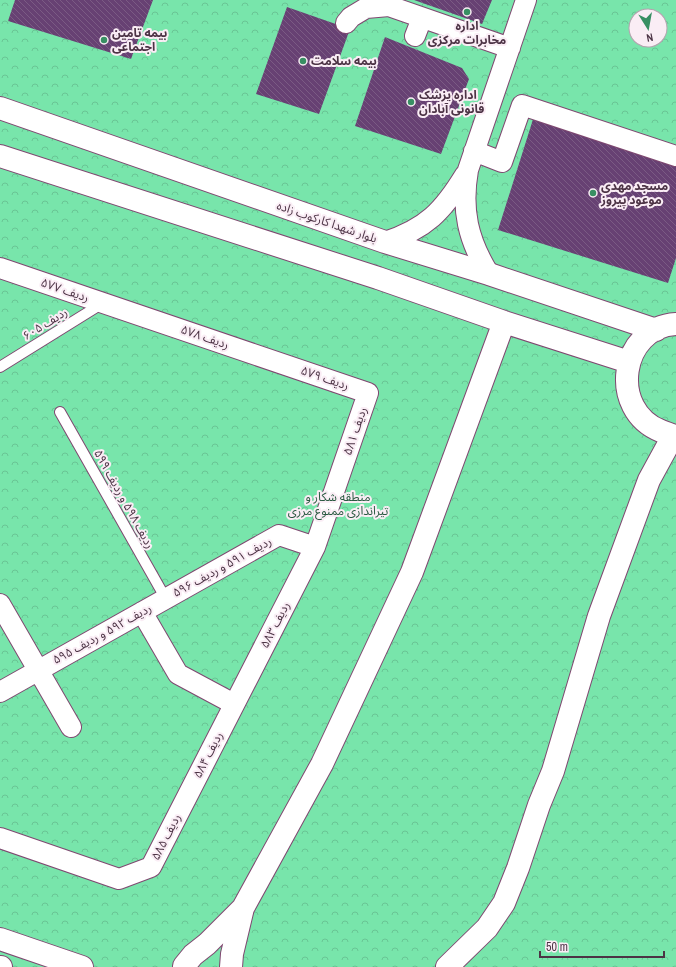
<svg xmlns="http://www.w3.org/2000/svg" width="676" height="967" font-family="'Archivo Narrow','Noto Sans Arabic',sans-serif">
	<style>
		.park { fill: url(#park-crowns); fill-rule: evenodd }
		.building { fill: url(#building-back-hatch) }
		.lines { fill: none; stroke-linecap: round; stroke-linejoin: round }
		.lane-casing { stroke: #7f4870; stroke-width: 12 }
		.street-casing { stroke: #7f4870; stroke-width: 22 }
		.secondary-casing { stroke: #7f4870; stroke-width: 24 }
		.lane { stroke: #fff; stroke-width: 10 }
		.street { stroke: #fff; stroke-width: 20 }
		.secondary { stroke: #fff; stroke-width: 22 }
		.poi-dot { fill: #388f63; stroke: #faedf5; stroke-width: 1.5 }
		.labels { text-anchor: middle; stroke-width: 4; stroke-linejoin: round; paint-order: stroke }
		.poi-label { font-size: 12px; font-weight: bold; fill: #4c3345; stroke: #faedf5; text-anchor: start }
		.street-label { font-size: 12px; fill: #4c3345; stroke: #faedf5 }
		.park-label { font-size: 12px; fill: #295940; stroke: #faedf5 }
	</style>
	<defs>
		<pattern id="park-crowns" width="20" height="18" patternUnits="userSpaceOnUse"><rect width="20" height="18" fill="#78e5ab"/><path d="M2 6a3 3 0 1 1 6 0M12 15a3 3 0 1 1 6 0" fill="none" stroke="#69c594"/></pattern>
		<pattern id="building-back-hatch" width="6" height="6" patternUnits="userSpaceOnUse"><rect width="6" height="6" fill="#674173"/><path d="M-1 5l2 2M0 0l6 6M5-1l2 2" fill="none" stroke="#7b5b84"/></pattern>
	</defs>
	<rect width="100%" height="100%" fill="#fed6f0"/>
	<!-- park -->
	<path class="park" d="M0 0H676V967H0ZM636 16H660V40H636Z"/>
	<!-- building -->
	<path class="building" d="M15 0H153L131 59 8 21Z
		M414 0H492L482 24Z
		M287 7 350 29 319 114 256 94Z
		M385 37 462 68 469 79 441 154 355 126Z
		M535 113 676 156V258L668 283 498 230Z"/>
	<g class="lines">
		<defs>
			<path id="lane" d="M0 367 103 303
				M60 412 166 599"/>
			<path id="street" d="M346 23 351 17 366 8 389 6 510 48
				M415 36 422 18
				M474 151 502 162 522 105 676 156
				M385 242C426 229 443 211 465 175
				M0 268 368 393 315 547 151 867 119 879 0 838
				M489 274C468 240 461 210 468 170L526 0
				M0 604 71 727
				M142 612 178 674 234 704
				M0 692 279 535 315 547"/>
			<path id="secondary" d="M0 108 385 242 489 274 656 330
				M0 156 378 278 504 322 629 362
				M676 324C620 327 608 410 661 431 666 433 671 435 676 436
				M0 939 82 967
				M184 966 193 955 207 944 243 908
				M0 967H1
				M231 967 232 954 243 908 322 764 412 572 504 322
				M447 967 487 928 504 903 518 868 539 805 553 771 599 616 649 480 673 436"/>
		</defs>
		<!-- lane casing -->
		<use href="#lane" class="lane-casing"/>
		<!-- street casing -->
		<use href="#street" class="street-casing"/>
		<!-- secondary casing -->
		<use href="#secondary" class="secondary-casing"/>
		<!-- lane -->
		<use href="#lane" class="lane"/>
		<!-- street -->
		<use href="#street" class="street"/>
		<!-- secondary -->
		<use href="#secondary" class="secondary"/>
	</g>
	<!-- markers -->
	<g class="poi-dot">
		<circle cx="467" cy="12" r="4"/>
		<circle cx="104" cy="40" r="4"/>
		<circle cx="303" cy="61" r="4"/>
		<circle cx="411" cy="102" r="4"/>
		<circle cx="593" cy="193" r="4"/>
	</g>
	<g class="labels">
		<!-- poi labels -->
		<g class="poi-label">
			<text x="467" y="30" text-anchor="middle">اداره<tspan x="467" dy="14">مخابرات مرکزی</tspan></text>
			<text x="112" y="37">بیمه تامین<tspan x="112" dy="14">اجتماعی</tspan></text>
			<text x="311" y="65">بیمه سلامت</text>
			<text x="419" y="99">اداره پزشک<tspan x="419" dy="14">قانونی آبادان</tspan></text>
			<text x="601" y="190">مسجد مهدی<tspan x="601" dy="14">موعود پیروز</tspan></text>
		</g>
		<!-- street labels -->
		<g class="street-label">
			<text transform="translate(327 222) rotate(19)" y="4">بلوار شهدا کارکوب زاده</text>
			<text transform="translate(65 290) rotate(19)" y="4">ردیف ۵۷۷</text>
			<text transform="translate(45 324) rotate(-32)" y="4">ردیف ۶۰۵</text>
			<text transform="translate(205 337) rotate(19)" y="4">ردیف ۵۷۸</text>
			<text transform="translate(325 378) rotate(19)" y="4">ردیف ۵۷۹</text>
			<text transform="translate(355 431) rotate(-71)" y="4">ردیف ۵۸۱</text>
			<text transform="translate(124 499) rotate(61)" y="4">ردیف ۵۹۸ و ردیف ۵۹۹</text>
			<text transform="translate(222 567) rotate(-29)" y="4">ردیف ۵۹۱ و ردیف ۵۹۶</text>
			<text transform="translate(275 625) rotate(-63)" y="4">ردیف ۵۸۳</text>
			<text transform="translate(102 634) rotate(-29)" y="4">ردیف ۵۹۲ و ردیف ۵۹۵</text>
			<text transform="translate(208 755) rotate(-63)" y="4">ردیف ۵۸۴</text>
			<text transform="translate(166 837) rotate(-63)" y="4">ردیف ۵۸۵</text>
		</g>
		<!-- park labels -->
		<g class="park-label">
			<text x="338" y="501">منطقه شکار و<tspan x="338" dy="14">تیراندازی ممنوع مرزی</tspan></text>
		</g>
	</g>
	<!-- north arrow -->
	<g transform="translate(648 28) rotate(169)"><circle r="19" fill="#faedf5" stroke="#b4a3af"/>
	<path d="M0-3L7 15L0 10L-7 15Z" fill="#388f63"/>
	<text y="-6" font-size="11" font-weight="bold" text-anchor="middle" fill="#4c3345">N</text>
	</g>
	<!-- scale -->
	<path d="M540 951v6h124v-6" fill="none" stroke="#4c3345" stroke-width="2"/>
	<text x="546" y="951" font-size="12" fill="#4c3345" stroke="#faedf5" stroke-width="3" paint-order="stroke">50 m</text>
</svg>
